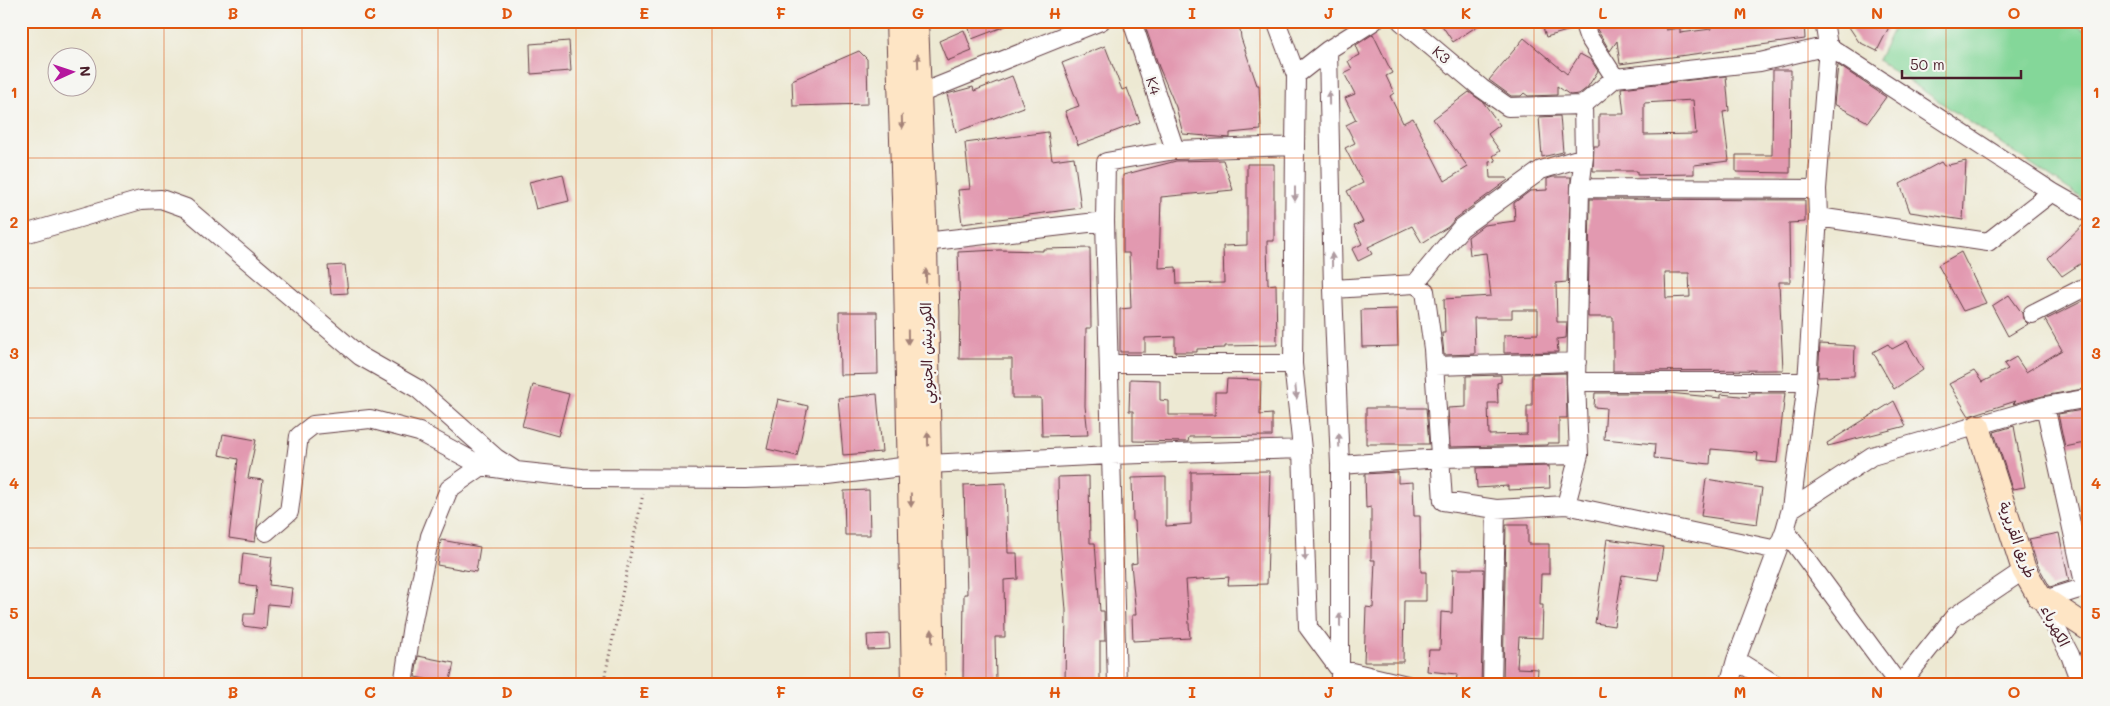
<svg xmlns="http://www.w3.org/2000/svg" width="2110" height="706" font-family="Mali,'Playpen Sans Arabic',sans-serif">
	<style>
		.green { fill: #84d799; stroke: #677b62 }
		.building { fill: #e299b0; fill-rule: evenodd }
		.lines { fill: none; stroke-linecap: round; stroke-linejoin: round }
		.street-casing { stroke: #623d44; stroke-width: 20 }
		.secondary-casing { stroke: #623d44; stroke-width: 26 }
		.path { stroke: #623d44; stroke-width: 3; stroke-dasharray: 1 4; stroke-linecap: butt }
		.street { stroke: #fff; stroke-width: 18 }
		.secondary { stroke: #fee5c5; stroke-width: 24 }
		.oneway { fill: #a48278 }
		.oneway2 { fill: #ae9aa0 }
		.grid { fill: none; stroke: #e0560e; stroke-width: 1; stroke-opacity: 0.55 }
		.labels { text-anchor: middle; stroke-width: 5; stroke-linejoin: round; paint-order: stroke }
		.street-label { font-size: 15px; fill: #4a1f2b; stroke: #f6f6f2 }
		.neatline { fill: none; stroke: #e0560e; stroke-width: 2 }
		.grid-label { font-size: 16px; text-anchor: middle; font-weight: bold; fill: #e0560e }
	</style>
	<rect width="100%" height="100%" fill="#f6f6f2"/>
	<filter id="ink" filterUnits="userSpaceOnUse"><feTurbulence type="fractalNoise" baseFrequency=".02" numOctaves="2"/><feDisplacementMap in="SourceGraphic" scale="10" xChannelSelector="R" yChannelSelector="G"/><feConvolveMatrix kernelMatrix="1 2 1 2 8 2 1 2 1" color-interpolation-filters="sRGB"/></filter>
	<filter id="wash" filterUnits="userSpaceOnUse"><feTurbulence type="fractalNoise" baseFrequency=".0096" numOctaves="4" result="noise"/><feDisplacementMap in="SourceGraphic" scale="20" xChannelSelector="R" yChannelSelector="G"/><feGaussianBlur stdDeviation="1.12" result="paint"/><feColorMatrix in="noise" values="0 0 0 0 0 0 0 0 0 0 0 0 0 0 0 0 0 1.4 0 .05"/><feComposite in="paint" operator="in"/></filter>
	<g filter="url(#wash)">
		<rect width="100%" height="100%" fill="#ede9d3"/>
		<!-- green -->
		<path class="green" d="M1897 21H2068L2089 32V203L1878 60Z"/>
		<g id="blocks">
			<!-- building -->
			<path class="building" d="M967 21H1016V22L972 39Z
				M1148 21H1189L1191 26 1208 21H1239L1241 38 1257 85H1259L1261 130 1230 133V138L1183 134 1176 107 1159 67 1144 23Z
				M1439 21H1485L1453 42Z
				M1541 21H1573L1574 29 1546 37Z
				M1601 21H1663L1666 30 1680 28V33L1711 29 1710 24 1718 23 1717 21H1804L1805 39 1620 64 1617 41 1610 51 1598 31 1596 28Z
				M1845 21H1892L1877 51 1859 42Z
				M964 30 972 51 947 61 939 41Z
				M1373 34 1392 73 1386 76 1394 93 1390 96 1403 123 1413 118 1445 181 1468 167 1433 119 1469 92 1483 102 1500 125 1488 134 1500 151 1493 156 1496 161 1489 162 1490 178H1507L1508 180 1455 219 1448 227 1422 243 1412 226 1368 247 1372 254 1358 261 1352 249 1362 244 1354 226 1363 222 1347 191 1363 183 1345 148 1355 143 1346 125 1356 120 1345 98 1355 94 1344 73 1352 69 1348 61 1360 55 1356 45Z
				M1524 38 1567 74 1580 54 1591 60 1598 71 1587 88 1579 94 1570 95 1557 86V95L1528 96 1524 93 1521 96H1511L1489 80Z
				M569 41 571 71 531 74 530 44Z
				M1105 46 1122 90 1127 88 1140 122 1078 145 1065 111 1079 106 1062 63Z
				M859 51 867 59 868 104 793 106 792 80Z
				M1838 65 1886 97 1868 122 1834 104Z
				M1773 70H1791L1790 173 1736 172V155H1772Z
				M1012 76 1024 107 956 132 947 94 973 87 974 91Z
				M1726 76 1729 111 1723 112 1729 161 1694 165V174L1637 175V171H1593L1594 146H1599V114H1624L1621 88ZM1693 100 1696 134 1644 135V103Z
				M1560 116 1563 152 1542 157 1539 117Z
				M1048 132 1052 160 1074 157 1081 208 962 224 958 190 970 189 965 143Z
				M1223 160 1233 190 1161 197 1159 268 1176 267 1177 284 1224 283 1223 246 1247 245V164H1274V241H1267L1268 285 1276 284 1277 345 1225 346V348L1197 349V352H1175V337L1145 338V352H1120V309L1131 308 1129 253H1123V175L1176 161Z
				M1966 161 1963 220 1910 212 1900 184 1941 162 1944 166Z
				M563 174 569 201 536 209 529 182Z
				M1553 177H1571L1567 282 1556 283 1557 322H1567L1566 338 1557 339 1558 352 1504 353V335L1538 334V310H1512V318H1474L1475 354 1444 355 1442 333H1445L1444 299 1491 296 1486 253 1470 255 1468 237 1484 225 1515 221 1514 203 1530 191 1547 190V179Z
				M1590 199 1805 200V222L1789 223 1790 282H1779L1783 370 1613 371V317H1588ZM1665 273H1689L1690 297 1666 298Z
				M2085 223 2089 224V258L2062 276 2048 258Z
				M1090 248 1091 328H1086L1085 406 1088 435 1042 436 1041 398H1012V359H959L960 313 958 252 999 250 1043 251V249Z
				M1961 252 1986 303 1963 311 1938 265Z
				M345 265 348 293 331 294 328 266Z
				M2009 295 2022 313 2023 319 2028 324 2008 336 1992 306Z
				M2085 300 2089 306V388L2043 396 2013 404 2016 401 1969 416 1949 384 1974 371 1982 382 2008 369 2004 364 2016 357 2026 372 2062 350 2045 320Z
				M1397 309 1398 346 1362 347 1361 310Z
				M839 312H877L878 374 840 375Z
				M1907 341 1923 370 1894 389 1873 352 1888 344 1892 349Z
				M1820 344 1855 346 1854 376 1818 377Z
				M1566 373 1567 418H1559V443H1548V445L1450 447 1448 408 1466 407V376L1501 375V382L1497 383 1498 403H1488L1489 435 1527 434V406H1532V374Z
				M1130 379 1160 380V400L1169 401V415H1215V392H1226L1227 379 1261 380 1260 415 1272 414V436L1189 437 1188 442 1133 441V411H1129Z
				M533 385 569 394 558 436 522 426Z
				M1595 393H1669L1721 398V394L1749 397 1750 393H1785L1777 463 1757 461 1758 453 1711 449 1710 464 1654 458 1655 444 1604 439 1606 408 1594 407Z
				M877 394 882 452 843 455 838 398Z
				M778 399 808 406 797 456 767 449Z
				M1894 401 1906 426 1828 446 1827 443Z
				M1366 408H1426L1429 444H1366Z
				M2089 409V442L2065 447 2058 414Z
				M2014 426 2025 487 2012 489 1994 432Z
				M223 434 256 440 248 478 263 480 255 542 229 538 238 459 219 455Z
				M1549 466 1550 488 1508 490V486L1477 488 1476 468Z
				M1270 471 1267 584 1228 585 1229 577 1186 580 1190 638 1133 641 1132 615H1136L1131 564 1137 563 1135 521H1133L1132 478 1166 477V526L1191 524V472Z
				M1398 472V483L1413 482 1414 516H1420L1421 572H1426V601H1404L1403 662H1364L1366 607 1373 608 1375 560H1371V507L1366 508 1365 474Z
				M1089 476 1090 543H1095L1100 611H1104L1105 641H1100V685H1065L1066 610 1059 529 1058 477Z
				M1706 479 1762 488 1757 524 1701 516Z
				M1006 483 1008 553H1017L1018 579 1004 580 1005 637H995L996 680 963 681 964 594H967L964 485Z
				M869 490 870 535H845L844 491Z
				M1506 525H1528V544H1549V574H1541L1540 605H1543L1542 638 1519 637 1517 668 1538 669 1537 683 1531 682V685H1503Z
				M2059 533 2069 581 2050 587 2037 564 2029 539Z
				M1607 539 1663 547 1658 580 1622 575 1614 626 1595 623Z
				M441 540 480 547 476 572 437 565Z
				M243 553 272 557 269 585 292 588 290 606 268 604 266 629 243 626 244 614H254L257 586 240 584Z
				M1453 569H1484L1481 685H1456L1457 674 1427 671 1429 650H1440L1441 612 1452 613Z
				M889 634 890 649 868 650 867 635Z
				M418 656 454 663 449 684 415 677Z"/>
		</g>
	</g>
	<g filter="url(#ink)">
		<use href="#blocks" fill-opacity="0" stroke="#623d44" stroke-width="1"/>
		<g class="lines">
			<defs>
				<path id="street" d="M1132 21 1175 150
					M1276 21 1296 75
					M1401 21 1481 88 1508 107 1583 105
					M1583 21 1588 36 1615 78
					M1328 50 1333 289 1340 465V685
					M919 94 1101 21
					M1295 146 1293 364 1302 449 1308 627 1339 669 1407 685
					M1580 188 1817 189
					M1818 217 1988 242 2052 192
					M21 235 141 200 161 199 186 208 360 356 418 389 496 458 516 471 582 478 745 479 827 476 910 466
					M925 242 1105 221
					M1415 284 1461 228 1541 170 1584 157
					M1333 289 1415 284 1425 291 1433 349 1443 501 1496 509 1566 505 1777 550
					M2032 314 2089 285
					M1109 364H1293
					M1434 366 1577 362
					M1576 382H1807
					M2045 406 2085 587
					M928 464 1111 455 1302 449
					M1340 465 1441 458 1579 455
					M1566 505 1579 455 1576 382 1580 188 1584 157 1583 105 1615 78 1760 62 1828 46 2052 192 2089 213
					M1791 509 1872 456 2045 406 2089 398
					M1785 530 1899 685
					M266 532 289 512 299 436 313 425 370 419 419 432 482 466 508 470
					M2040 597 2070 655 2081 685
					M2047 599 2089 586
					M1736 660 1776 685
					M403 685 412 625 430 536 449 489 482 466
					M1117 685 1105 221 1106 162 1175 150 1295 146 1296 75 1328 50 1374 21
					M1492 685 1496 509
					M1729 685 1736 660 1785 530 1791 509 1807 382 1818 217 1817 189 1828 46 1824 21
					M1900 685 1954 617 2024 570"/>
				<path id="secondary" d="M898 21 905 228 914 685
					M916 21 925 242 933 685
					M1978 427 2024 570 2039 596 2089 629"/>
			</defs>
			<!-- street casing -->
			<use href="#street" class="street-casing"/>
			<!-- secondary casing -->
			<use href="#secondary" class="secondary-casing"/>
			<!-- path -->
			<path class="path" d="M603 685 643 494"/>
			<!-- street -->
			<use href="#street" class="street"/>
			<!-- secondary -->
			<use href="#secondary" class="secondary"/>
		</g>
		<!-- one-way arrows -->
		<defs><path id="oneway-solid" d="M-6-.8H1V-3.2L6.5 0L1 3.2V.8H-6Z" transform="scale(1.25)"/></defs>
		<g class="oneway">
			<use href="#oneway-solid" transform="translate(918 61) rotate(-92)"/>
			<use href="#oneway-solid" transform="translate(902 122) rotate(88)"/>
			<use href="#oneway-solid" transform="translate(926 276) rotate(-91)"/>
			<use href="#oneway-solid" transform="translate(908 337) rotate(89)"/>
			<use href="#oneway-solid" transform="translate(928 439) rotate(-91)"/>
			<use href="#oneway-solid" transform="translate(911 500) rotate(89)"/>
			<use href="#oneway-solid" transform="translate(932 636) rotate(-91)"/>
		</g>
		<g class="oneway2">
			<use href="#oneway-solid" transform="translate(1329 98) rotate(-91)"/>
			<use href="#oneway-solid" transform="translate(1295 194) rotate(90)"/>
			<use href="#oneway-solid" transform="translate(1332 260) rotate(-91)"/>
			<use href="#oneway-solid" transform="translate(1296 392) rotate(84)"/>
			<use href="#oneway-solid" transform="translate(1339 440) rotate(-92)"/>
			<use href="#oneway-solid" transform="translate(1305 554) rotate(88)"/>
			<use href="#oneway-solid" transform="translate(1340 620) rotate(-90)"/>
		</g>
	</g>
	<!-- grid -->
	<path class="grid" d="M164 21V685M302 21V685M438 21V685M576 21V685M712 21V685M850 21V685M986 21V685M1124 21V685M1260 21V685M1398 21V685M1534 21V685M1672 21V685M1808 21V685M1946 21V685M21 158H2089M21 288H2089M21 418H2089M21 548H2089"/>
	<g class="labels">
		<!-- street labels -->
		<g class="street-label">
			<text transform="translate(1441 55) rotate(40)" y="5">K3</text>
			<text transform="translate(1153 86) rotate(72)" y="5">K4</text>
			<text transform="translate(927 353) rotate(-91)" y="5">الكورنيش الجنوبي</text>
			<text transform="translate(2017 540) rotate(70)" y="5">طريق القريرية</text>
			<text transform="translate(2055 626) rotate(63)" y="5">الكهرباء</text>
		</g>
	</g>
	<!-- margin -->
	<rect width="2110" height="706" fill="none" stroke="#f6f6f2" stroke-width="55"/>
	<!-- north arrow -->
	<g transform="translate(72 72) rotate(87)"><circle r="24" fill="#f6f6f2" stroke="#b1a0a2"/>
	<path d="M0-4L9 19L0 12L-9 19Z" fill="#b5179e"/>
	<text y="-8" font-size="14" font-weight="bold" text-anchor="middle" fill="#4a1f2b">N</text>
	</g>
	<!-- scale -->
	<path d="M1902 70v8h119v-8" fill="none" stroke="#4a1f2b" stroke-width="2.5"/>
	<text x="1910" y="70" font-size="15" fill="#4a1f2b" stroke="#f6f6f2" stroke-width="4" paint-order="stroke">50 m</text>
	<rect x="28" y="28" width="2054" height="650" class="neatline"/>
	<g class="grid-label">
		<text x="96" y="19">A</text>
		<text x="233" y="19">B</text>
		<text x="370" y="19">C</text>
		<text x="507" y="19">D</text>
		<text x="644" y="19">E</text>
		<text x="781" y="19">F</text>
		<text x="918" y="19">G</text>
		<text x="1055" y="19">H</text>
		<text x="1192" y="19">I</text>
		<text x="1329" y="19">J</text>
		<text x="1466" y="19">K</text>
		<text x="1603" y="19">L</text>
		<text x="1740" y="19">M</text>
		<text x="1877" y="19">N</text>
		<text x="2014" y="19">O</text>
		<text x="14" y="98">1</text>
		<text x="2096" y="98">1</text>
		<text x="14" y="228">2</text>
		<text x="2096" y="228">2</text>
		<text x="14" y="359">3</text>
		<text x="2096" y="359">3</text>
		<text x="14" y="489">4</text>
		<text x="2096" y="489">4</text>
		<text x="14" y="619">5</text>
		<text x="2096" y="619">5</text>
		<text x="96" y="698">A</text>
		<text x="233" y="698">B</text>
		<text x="370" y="698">C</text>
		<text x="507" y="698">D</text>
		<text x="644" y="698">E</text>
		<text x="781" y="698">F</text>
		<text x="918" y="698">G</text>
		<text x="1055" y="698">H</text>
		<text x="1192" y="698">I</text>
		<text x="1329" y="698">J</text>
		<text x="1466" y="698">K</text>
		<text x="1603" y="698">L</text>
		<text x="1740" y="698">M</text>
		<text x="1877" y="698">N</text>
		<text x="2014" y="698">O</text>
	</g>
</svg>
